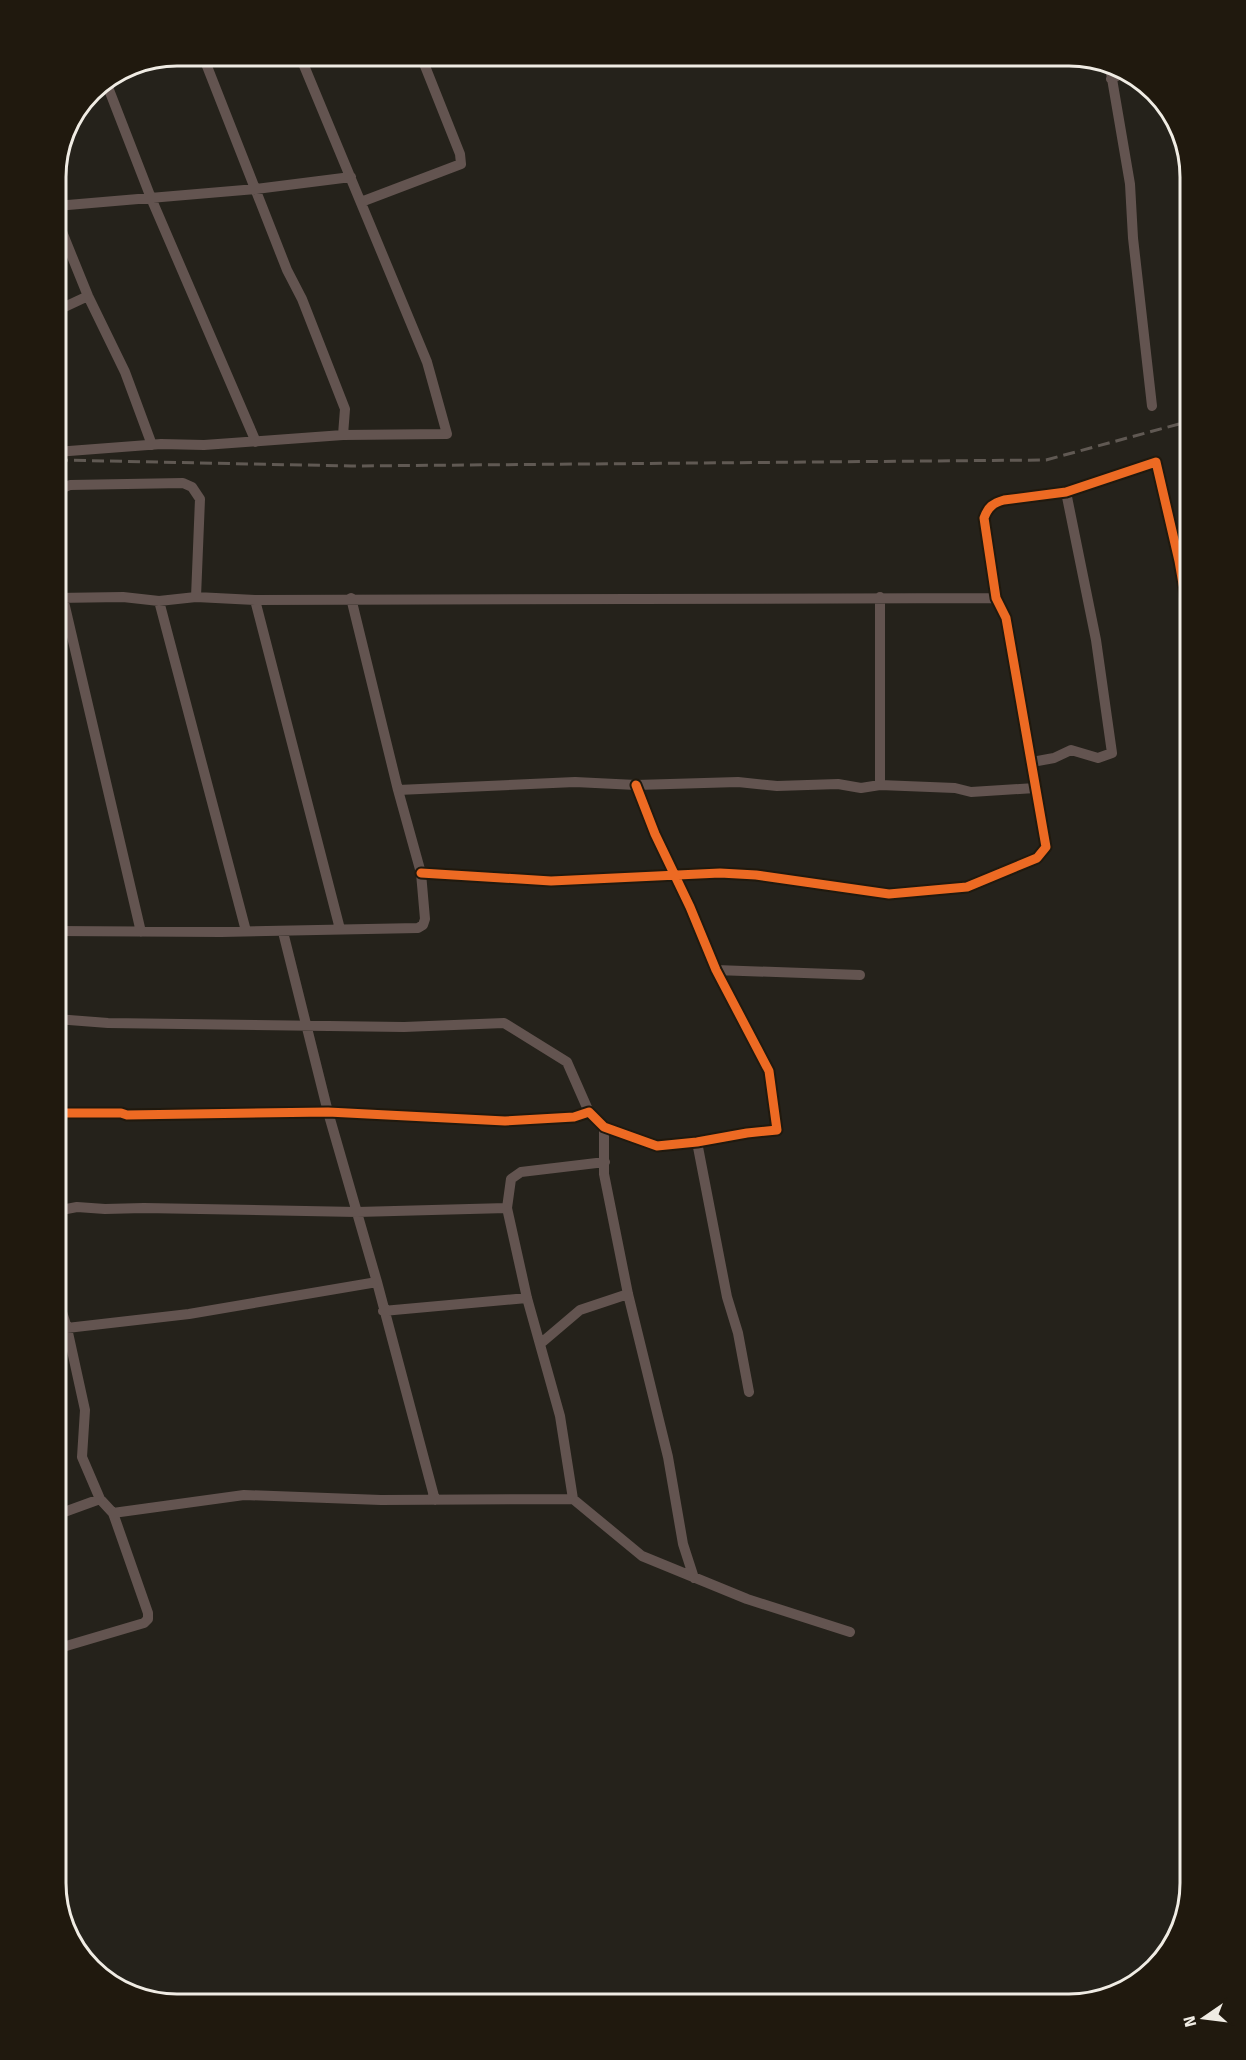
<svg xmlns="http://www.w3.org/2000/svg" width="1246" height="2060" font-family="'Fira Sans',sans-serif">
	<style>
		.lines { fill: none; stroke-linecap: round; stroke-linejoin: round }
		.minor { stroke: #635450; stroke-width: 10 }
		.rail { stroke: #605953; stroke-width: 3; stroke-dasharray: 12 6; stroke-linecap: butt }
		.cycleway-casing { stroke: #20190e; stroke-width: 13 }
		.cycleway { stroke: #ed6a23; stroke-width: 9 }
		.rim { fill: none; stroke: #f0ece4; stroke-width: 3 }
	</style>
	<rect width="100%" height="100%" fill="#25221b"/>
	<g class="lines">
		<!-- minor -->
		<path class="minor" d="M203 56 287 270 302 299 345 409 343 435
			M1110 67 1130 184 1133 238 1152 406
			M1111 79 1124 72
			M106 82 151 198 256 442
			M361 202 461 164 460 154 421 56
			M56 206 256 189 351 177
			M56 217 88 296 125 372 152 445
			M56 311 88 296
			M56 452 161 444 204 445 343 435 447 434 427 362 300 56
			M56 491 70 485 183 483 192 487 200 499 196 597
			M880 597V785
			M56 598 123 597 159 601 196 597 255 600 996 598
			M63 598 141 932
			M255 600 340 929
			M159 601 246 931
			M1032 762 1054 758 1071 750 1098 758 1112 753 1096 640 1066 492
			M398 790 575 782 636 785 738 782 777 786 838 784 861 788 880 785 955 788 971 792 1035 788
			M421 873 551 881 720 873 756 875 889 894 967 887 1037 858 1046 847 1006 618 996 598 984 518C988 507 993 503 1004 500L1066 492 1156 462 1179 561 1190 624
			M56 931 221 932 418 928 423 925 425 919 421 873 398 790 351 598
			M283 932 328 1112 377 1282 435 1500
			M716 970 860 975
			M56 1019 108 1023 404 1027 504 1023 567 1062 589 1112
			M56 1113H121L127 1115 328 1112 505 1121 574 1117 589 1112 604 1127 657 1146 697 1142 747 1133 777 1130 769 1071 716 970 690 907 655 834 636 785
			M604 1127V1174L628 1294 668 1457 683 1544 694 1578
			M697 1142 727 1297 738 1333 749 1392
			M56 1211 77 1207 105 1209 144 1208 357 1212 507 1208
			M56 1293 67 1328 85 1410 82 1457 100 1499
			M383 1311 527 1298
			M56 1343 67 1328 189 1314 377 1282
			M540 1344 580 1310 628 1294
			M573 1499 560 1416 527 1298 507 1208 511 1179 521 1172 605 1162
			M113 1513 244 1495 381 1500 573 1499 642 1556 747 1599 850 1632
			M56 1649 144 1623 148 1619V1613L113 1513 100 1499 56 1515"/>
		<!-- rail -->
		<path class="rail" d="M56 460 351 466 1046 460 1190 421"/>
		<defs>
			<path id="cycleway" d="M421 873 551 881 720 873 756 875 889 894 967 887 1037 858 1046 847 1006 618 996 598 984 518C988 507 993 503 1004 500L1066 492 1156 462 1179 561 1190 624
				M56 1113H121L127 1115 328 1112 505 1121 574 1117 589 1112 604 1127 657 1146 697 1142 747 1133 777 1130 769 1071 716 970 690 907 655 834 636 785"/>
		</defs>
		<!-- cycleway casing -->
		<use href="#cycleway" class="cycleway-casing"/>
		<!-- cycleway -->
		<use href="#cycleway" class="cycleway"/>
	</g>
	<!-- crop -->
	<path d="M0 0H1246V2060H0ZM177 66H1069A111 111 0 0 1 1180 177V1883A111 111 0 0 1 1069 1994H177A111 111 0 0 1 66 1883V177A111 111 0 0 1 177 66Z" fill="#20190e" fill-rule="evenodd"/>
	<path class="rim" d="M177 66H1069A111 111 0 0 1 1180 177V1883A111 111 0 0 1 1069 1994H177A111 111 0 0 1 66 1883V177A111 111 0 0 1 177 66Z"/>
	<!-- north arrow -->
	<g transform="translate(1204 2018) rotate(256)" stroke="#20190e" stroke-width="4.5" paint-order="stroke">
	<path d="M0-4.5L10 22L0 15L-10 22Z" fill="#f0ece4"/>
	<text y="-9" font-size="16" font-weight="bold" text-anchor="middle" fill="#f0ece4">N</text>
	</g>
</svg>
